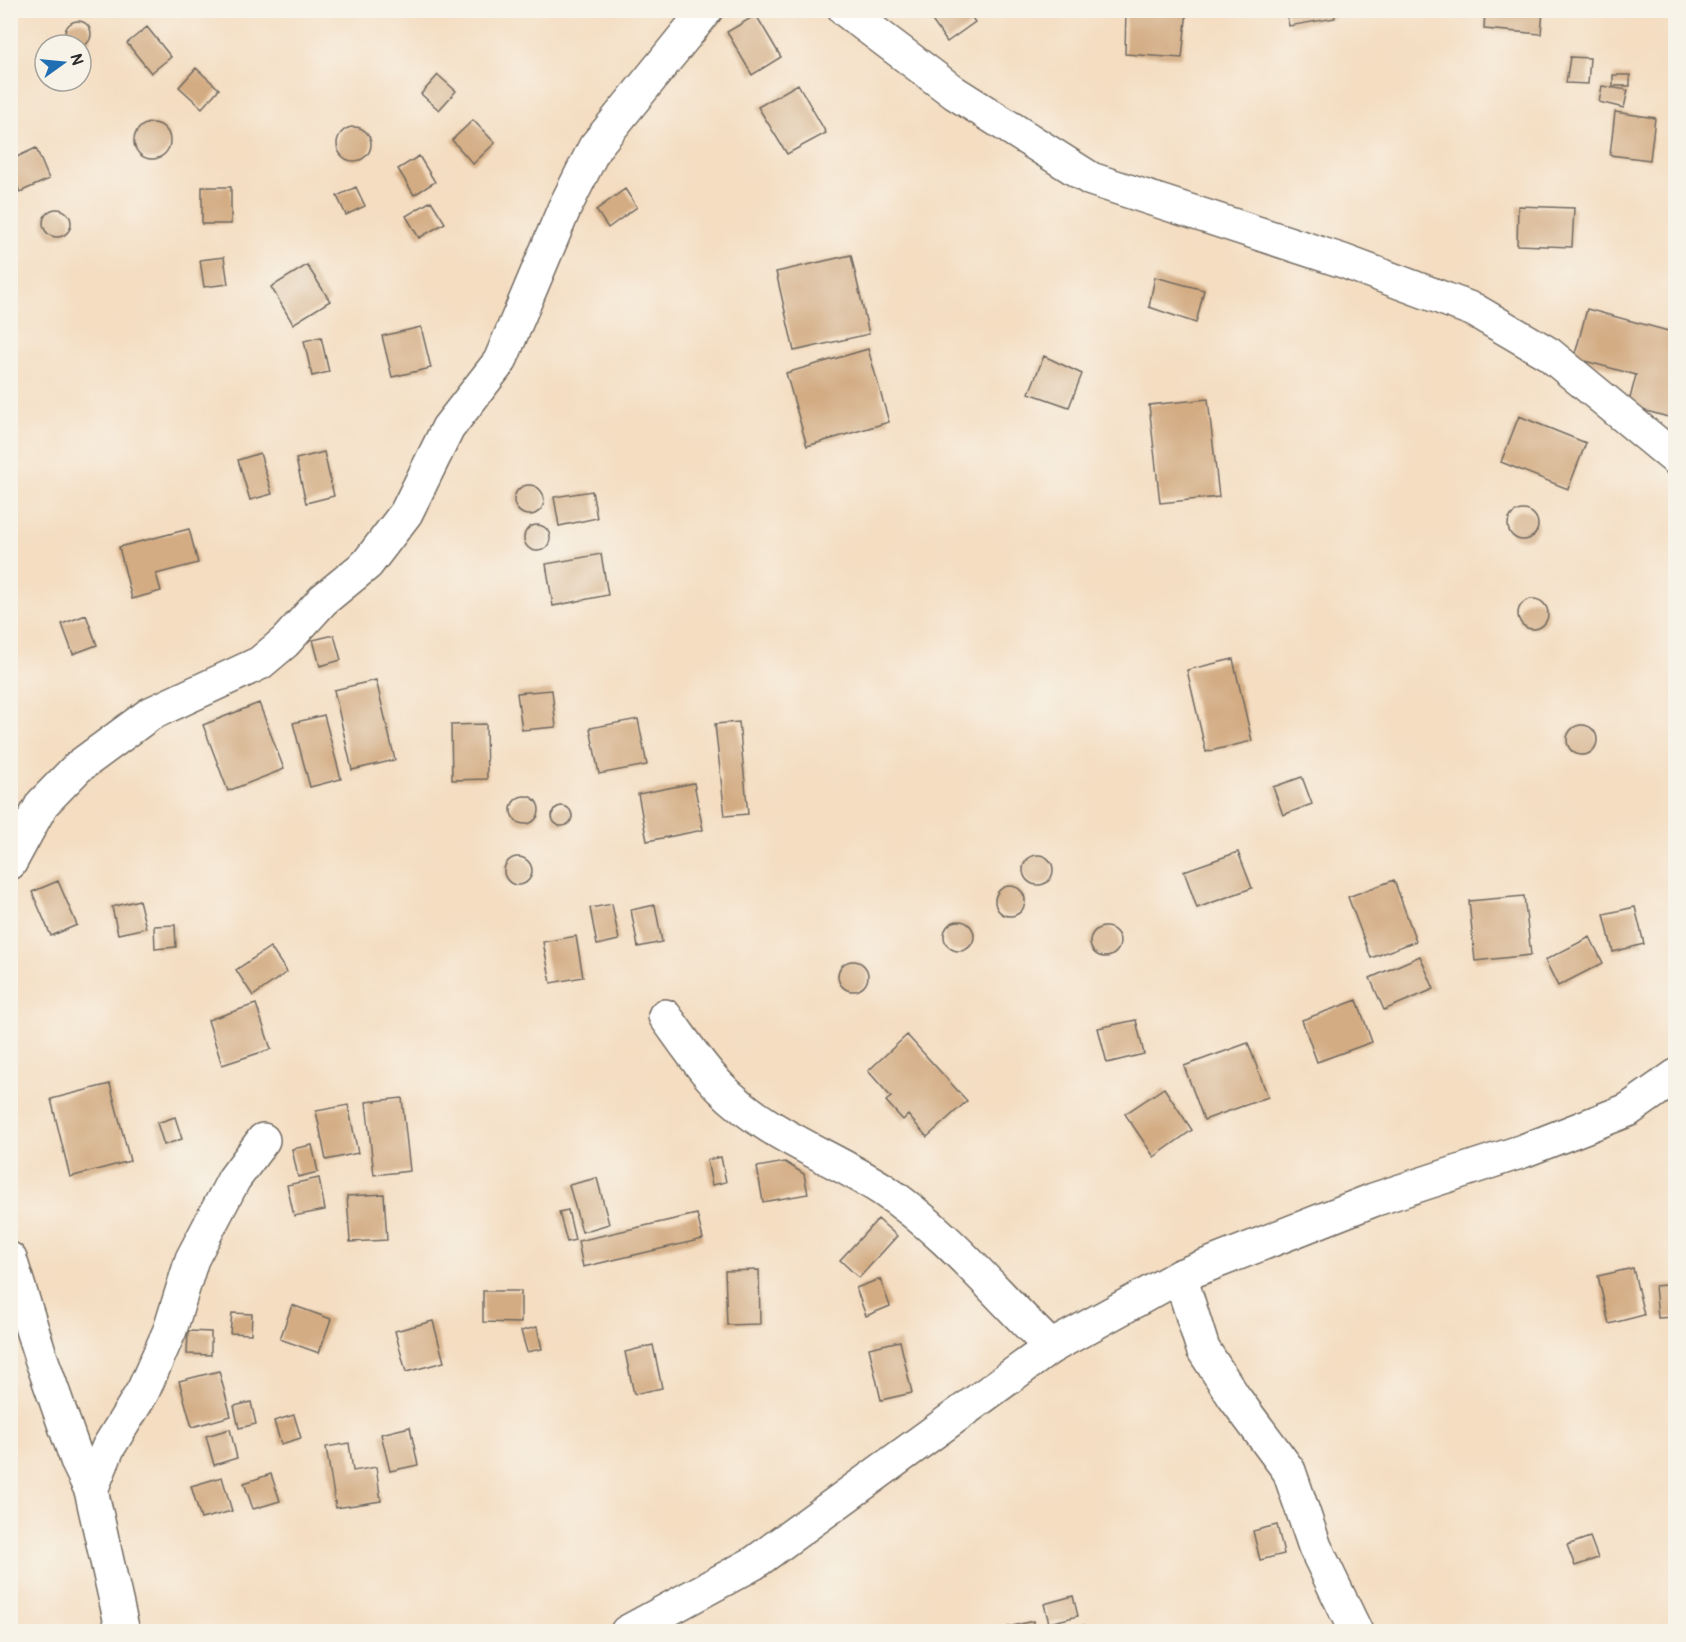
<svg xmlns="http://www.w3.org/2000/svg" width="1686" height="1642" font-family="Pangolin,sans-serif">
	<style>
		.building { fill: #d3ac83 }
		.lines { fill: none; stroke-linecap: round; stroke-linejoin: round }
		.street-casing { stroke: #716960; stroke-width: 36 }
		.secondary-casing { stroke: #716960; stroke-width: 36 }
		.street { stroke: #fff; stroke-width: 33 }
		.secondary { stroke: #fff; stroke-width: 33 }
	</style>
	<rect width="100%" height="100%" fill="#f7f3e8"/>
	<filter id="ink" filterUnits="userSpaceOnUse"><feTurbulence type="fractalNoise" baseFrequency=".0167" numOctaves="2"/><feDisplacementMap in="SourceGraphic" scale="12" xChannelSelector="R" yChannelSelector="G"/><feConvolveMatrix kernelMatrix="1 2 1 2 8 2 1 2 1" color-interpolation-filters="sRGB"/></filter>
	<filter id="wash" filterUnits="userSpaceOnUse"><feTurbulence type="fractalNoise" baseFrequency=".008" numOctaves="4" result="noise"/><feDisplacementMap in="SourceGraphic" scale="24" xChannelSelector="R" yChannelSelector="G"/><feGaussianBlur stdDeviation="1.35" result="paint"/><feColorMatrix in="noise" values="0 0 0 0 0 0 0 0 0 0 0 0 0 0 0 0 0 1.4 0 .05"/><feComposite in="paint" operator="in"/></filter>
	<g filter="url(#wash)">
		<rect width="100%" height="100%" fill="#f4ddc1"/>
		<g id="blocks">
			<!-- building -->
			<path class="building" d="M934 10H967L975 22 947 42 928 15Z
				M1126 10H1187L1182 58 1125 54Z
				M1286 10H1334L1335 18 1289 26Z
				M1485 10H1543L1541 34 1484 29Z
				M756 15 781 57 752 75 727 32Z
				M65 34a13 13 0 1 1 26 0a13 13 0 1 1-26 0Z
				M147 27 171 57 151 73 127 43Z
				M1570 57 1590 58 1588 84 1566 83Z
				M196 68 219 89 202 108 179 87Z
				M438 75 456 91 439 110 421 94Z
				M1613 75H1630V86H1613Z
				M798 84 826 133 787 154 758 107Z
				M1602 86 1628 90 1624 108 1599 102Z
				M1615 112 1655 118 1650 160 1610 155Z
				M473 120 495 143 473 164 452 140Z
				M134 141a18 18 0 1 1 36 0a18 18 0 1 1-36 0Z
				M337 144a17 17 0 1 1 34 0a17 17 0 1 1-34 0Z
				M36 148 49 179 20 192 10 171V160Z
				M419 156 435 182 414 195 398 169Z
				M202 187H231V224H202Z
				M356 187 365 206 346 215 337 196Z
				M625 189 637 207 608 228 596 210Z
				M431 201 445 223 419 238 406 216Z
				M1518 206 1574 208 1572 247 1517 245Z
				M43 223a14 14 0 1 1 28 0a14 14 0 1 1-28 0Z
				M851 255 869 334 794 351 776 272Z
				M224 257 228 284 204 287 200 260Z
				M307 265 330 301 293 324 271 287Z
				M1155 277 1204 290 1196 323 1149 307Z
				M1587 309 1676 333V403L1672 418 1628 406 1636 375 1574 358Z
				M421 327 431 368 392 377 382 336Z
				M321 337 329 372 312 376 304 341Z
				M868 349 889 422 807 446 786 373Z
				M1044 356 1082 374 1069 407 1029 393Z
				M1208 399 1219 497 1160 503 1149 405Z
				M1519 416 1586 443 1568 489 1501 462Z
				M324 452 334 496 306 503 296 459Z
				M260 453 272 494 250 500 238 460Z
				M514 500a15 15 0 1 1 30 0a15 15 0 1 1-30 0Z
				M592 491 597 518 559 526 554 497Z
				M1508 525a15 15 0 1 1 30 0a15 15 0 1 1-30 0Z
				M524 538a13 13 0 1 1 26 0a13 13 0 1 1-26 0Z
				M189 529 198 563 156 574 161 591 132 599 119 547Z
				M601 554 608 595 553 606 546 564Z
				M1518 614a15 15 0 1 1 30 0a15 15 0 1 1-30 0Z
				M86 615 97 645 73 654 62 624Z
				M334 635 341 660 320 666 313 640Z
				M1233 659 1252 741 1206 752 1187 670Z
				M376 680 395 760 352 770 334 690Z
				M552 690 556 727 522 730 517 693Z
				M259 703 284 769 228 791 203 725Z
				M324 715 341 779 310 787 293 723Z
				M638 719 647 765 599 774 590 728Z
				M739 722 748 814 725 816 715 724Z
				M486 724 487 779 452 780 451 725Z
				M1567 740a15 15 0 1 1 30 0a15 15 0 1 1-30 0Z
				M1302 777 1312 804 1283 815 1273 787Z
				M694 783 703 830 647 841 638 794Z
				M511 810a14 14 0 1 1 28 0a14 14 0 1 1-28 0Z
				M552 816a10 10 0 1 1 20 0a10 10 0 1 1-20 0Z
				M1238 852 1252 888 1197 908 1184 871Z
				M1023 870a15 15 0 1 1 30 0a15 15 0 1 1-30 0Z
				M504 871a14 14 0 1 1 28 0a14 14 0 1 1-28 0Z
				M1394 880 1416 941 1371 958 1348 897Z
				M58 881 77 925 51 936 32 892Z
				M995 901a15 15 0 1 1 30 0a15 15 0 1 1-30 0Z
				M1524 896 1531 955 1475 961 1469 901Z
				M139 900 146 928 118 934 112 907Z
				M612 904 619 940 597 945 590 908Z
				M655 905 662 942 638 947 631 910Z
				M1635 907 1644 944 1613 952 1604 914Z
				M944 936a15 15 0 1 1 30 0a15 15 0 1 1-30 0Z
				M175 925 176 947 155 949 154 926Z
				M1090 942a15 15 0 1 1 30 0a15 15 0 1 1-30 0Z
				M576 936 583 977 551 983 543 942Z
				M1590 937 1603 963 1558 986 1545 960Z
				M270 947 287 972 253 996 236 970Z
				M1420 956 1434 989 1384 1010 1370 978Z
				M838 976a15 15 0 1 1 30 0a15 15 0 1 1-30 0Z
				M1357 1000 1372 1042 1317 1062 1302 1020Z
				M256 1004 271 1049 222 1065 208 1020Z
				M1136 1020 1144 1054 1107 1063 1098 1028Z
				M907 1035 967 1101 927 1137 908 1115 903 1120 886 1101 891 1097 868 1071Z
				M1248 1043 1268 1097 1204 1120 1184 1066Z
				M110 1084 130 1161 70 1177 51 1099Z
				M1164 1088 1192 1130 1154 1157 1125 1114Z
				M402 1098 410 1171 374 1175 366 1102Z
				M348 1105 358 1153 326 1160 316 1111Z
				M175 1117 182 1139 164 1145 157 1123Z
				M312 1145 318 1172 298 1177 292 1149Z
				M721 1157 726 1182 712 1185 707 1160Z
				M785 1162 804 1174 808 1194 763 1202 757 1167Z
				M319 1178 325 1210 294 1216 287 1185Z
				M597 1178 609 1224 582 1232 569 1185Z
				M384 1194 387 1240 350 1242 347 1196Z
				M568 1210 575 1240 567 1242 559 1212Z
				M697 1214 703 1239 583 1267 578 1241Z
				M878 1219 897 1236 859 1278 840 1260Z
				M1633 1268 1644 1315 1609 1324 1598 1276Z
				M759 1270 760 1324 727 1325 725 1271Z
				M880 1279 890 1306 866 1316 856 1288Z
				M1676 1284V1317L1658 1318 1655 1286Z
				M483 1291H521V1323L483 1322Z
				M292 1305 331 1319 319 1353 280 1339Z
				M232 1313 252 1314 251 1334 230 1333Z
				M433 1321 444 1362 406 1372 395 1331Z
				M537 1327 542 1349 527 1352 521 1331Z
				M188 1331 211 1332V1355L187 1354Z
				M900 1341 912 1393 881 1400 869 1348Z
				M653 1345 662 1388 634 1394 625 1352Z
				M219 1371 231 1416 192 1427 179 1381Z
				M251 1402 256 1424 239 1428 234 1406Z
				M294 1415 301 1438 281 1444 274 1421Z
				M410 1427 418 1465 390 1471 381 1434Z
				M230 1429 237 1458 214 1465 206 1436Z
				M349 1443 353 1471 376 1467 381 1501 336 1508 326 1447Z
				M271 1474 280 1501 253 1509 244 1483Z
				M222 1477 232 1511 201 1519 191 1486Z
				M1277 1525 1284 1554 1260 1560 1253 1531Z
				M1590 1537 1598 1558 1575 1566 1567 1545Z
				M1073 1596 1078 1616 1049 1623 1044 1604Z
				M1033 1621 1035 1632H1009L1008 1627Z
				M1084 1625 1085 1632H1064V1631Z"/>
		</g>
	</g>
	<g filter="url(#ink)">
		<use href="#blocks" fill-opacity="0" stroke="#716960" stroke-width="1.5"/>
		<g class="lines">
			<defs>
				<path id="street" d="M845 10 955 93 1091 179 1343 261 1474 310 1549 354 1676 459
					M10 863 42 804 78 767 150 714 260 663 285 642 323 600 367 564 406 513 448 428 500 361 564 209 595 147 706 10
					M665 1016C683 1040 700 1067 721 1088 766 1134 829 1155 882 1189 946 1231 996 1294 1051 1347
					M10 1259 41 1358 78 1463 91 1490 123 1632
					M1180 1276 1203 1349 1234 1397 1289 1471 1315 1547 1356 1632
					M91 1490 108 1448 143 1391 170 1330 192 1259 234 1179 263 1140"/>
				<path id="secondary" d="M627 1632 754 1563 1051 1347 1180 1276 1373 1200 1523 1151 1628 1110 1676 1076"/>
			</defs>
			<!-- street casing -->
			<use href="#street" class="street-casing"/>
			<!-- secondary casing -->
			<use href="#secondary" class="secondary-casing"/>
			<!-- street -->
			<use href="#street" class="street"/>
			<!-- secondary -->
			<use href="#secondary" class="secondary"/>
		</g>
	</g>
	<!-- margin -->
	<rect width="1686" height="1642" fill="none" stroke="#f7f3e8" stroke-width="36"/>
	<!-- north arrow -->
	<g transform="translate(63 63) rotate(75)"><circle r="28" fill="#f7f3e8" stroke="#a5a39c" stroke-width="1.5"/>
	<path d="M0-4.5L10 22L0 15L-10 22Z" fill="#1f6fb2"/>
	<text y="-9" font-size="16" font-weight="bold" text-anchor="middle" fill="#2b2b2b">N</text>
	</g>
</svg>
